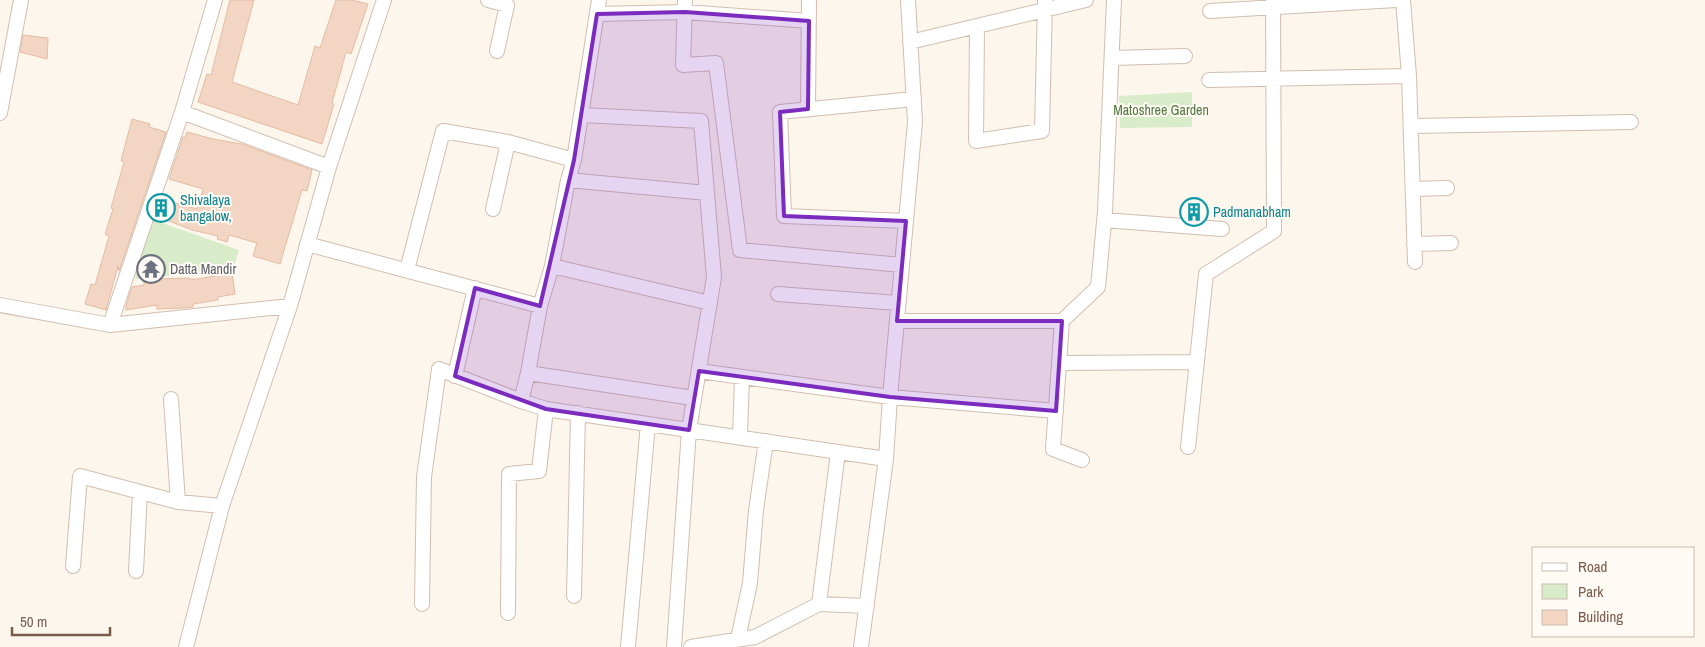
<svg xmlns="http://www.w3.org/2000/svg" width="1705" height="647" font-family="'Archivo Narrow',sans-serif">
	<style>
		.green { fill: #d8ecc9 }
		.building { fill: #f3d5c3; stroke: #e6bba3 }
		.lines { fill: none; stroke-linecap: round; stroke-linejoin: round }
		.minor-casing { stroke: #d1beb0; stroke-width: 16 }
		.minor { stroke: #fff; stroke-width: 14 }
		.marked { fill: #7b2cbf; fill-opacity: 0.2; stroke: #7b2cbf; stroke-width: 4; stroke-linejoin: round }
		.labels { text-anchor: middle; stroke-width: 4; stroke-linejoin: round; paint-order: stroke }
		.park-label { font-size: 14px; fill: #537a41; stroke: #fffaf3 }
		.culture-label { font-size: 14px; fill: #0d838f; stroke: #fffaf3; text-anchor: start }
		.worship-label { font-size: 14px; fill: #5b616d; stroke: #fffaf3; text-anchor: start }
	</style>
	<rect width="100%" height="100%" fill="#fdf6ec"/>
	<!-- green -->
	<path class="green" d="M1192 92V127L1120 128 1119 96Z
		M151 219 239 250 233 270 135 279Z"/>
	<!-- building -->
	<path class="building" d="M230 0H254L232 82 298 105 315 46 320 48 336 0H352L368 4 351 54 346 52 332 103 334 104 322 144 198 102 207 74 211 75Z
		M23 35 48 38 47 59 20 52Z
		M132 119 150 124 149 127 166 132 119 271 118 266 106 310 85 304 91 284 95 285 109 236 105 234 113 209 111 208 124 162 121 161Z
		M187 132 213 139 242 144 312 170 307 191 302 190 280 264 253 256 257 243 229 235 227 242 217 239 218 236 192 230 156 216 162 199 197 209 203 189 169 179 183 137H185Z
		M1187 201 1202 202 1201 219 1186 217Z
		M144 262 158 263 157 279 189 278V279H197L232 273 235 294 218 297V300L193 304V307L183 308 157 309V305L126 310V306L132 287 144 285Z"/>
	<g class="lines">
		<defs>
			<path id="minor" d="M488 0 507 5 497 51
				M685 0 683 65 716 63 740 250 902 265
				M1403 0 1409 76 1415 262
				M1210 11 1396 0
				M597 14 685 12 809 21
				M977 26 976 141 1042 131 1045 0
				M910 42 1086 0
				M1112 58 1185 56
				M1209 80 1409 76
				M808 109 809 0
				M182 112 329 167
				M0 113 21 0
				M582 115 701 121 714 277 689 430 674 647
				M1411 126 1631 122
				M568 180 707 193
				M1413 189 1447 188
				M493 209 508 142
				M1104 220 1222 229
				M906 221 784 216 780 112 914 99
				M307 244 540 306
				M1414 244 1451 243
				M552 266 710 303
				M407 270 443 131 508 142 574 160
				M778 294 898 303
				M0 305 110 325 290 306
				M897 321H1062
				M110 325 182 112 215 0
				M1059 363 1197 362
				M699 371 890 397 1056 411
				M528 373 693 398
				M455 376 475 288
				M171 399 178 502
				M546 409 886 459 861 647
				M740 437 742 377
				M1188 447 1206 274 1274 231 1273 0
				M886 459 890 397 915 122 908 0
				M1082 460 1053 449 1062 321 1098 287 1105 211 1114 0
				M73 566 80 476 178 502 222 506
				M136 571 140 492
				M574 596 578 413
				M422 604 424 477 439 369 521 401
				M819 604 838 452
				M508 613 509 474 539 471 546 409 521 401 528 373 540 306 552 266 568 180 574 160 599 0
				M738 639 750 583 756 510 766 441
				M186 647 222 506 290 306 329 167 384 0
				M628 647 648 424
				M691 647 755 637 819 604 867 606"/>
		</defs>
		<!-- minor casing -->
		<use href="#minor" class="minor-casing"/>
		<!-- minor -->
		<use href="#minor" class="minor"/>
	</g>
	<!-- marked area -->
	<path class="marked" d="M685 12 809 21 808 109 780 112 784 216 906 221 897 321H1062L1056 411 890 397 699 371 689 430 546 409 455 376 475 288 540 306 574 160 597 14Z"/>
	<!-- icons -->
	<defs>
		<symbol id="building-ring" viewBox="-11 -11 22 22"><circle r="9.5" fill="#fffaf3" stroke="#0f9aa8" stroke-width="1.5"/><path d="M-4-6H4V6H1V3H-1V6H-4ZM-2.5-4.3h1.7v1.8h-1.7ZM.8-4.3h1.7v1.8H.8ZM-2.5-1h1.7V.8h-1.7ZM.8-1h1.7V.8H.8Z" fill="#0f9aa8"/></symbol>
		<symbol id="temple-ring" viewBox="-11 -11 22 22"><circle r="9.5" fill="#fffaf3" stroke="#6b7280" stroke-width="1.5"/><path d="M0-6L5-2H3V0L6.5 2.5H4V6H1.5V3h-3V6H-4V2.5H-6.5L-3 0V-2H-5Z" fill="#6b7280"/></symbol>
	</defs>
	<g fill-rule="evenodd">
		<use href="#building-ring" x="145" y="192" width="32" height="32"/>
		<use href="#building-ring" x="1178" y="196" width="32" height="32"/>
		<use href="#temple-ring" x="135" y="253" width="32" height="32"/>
	</g>
	<g class="labels">
		<!-- park labels -->
		<g class="park-label">
			<text x="1161" y="115">Matoshree Garden</text>
		</g>
		<!-- culture labels -->
		<g class="culture-label">
			<text x="180" y="205">Shivalaya<tspan x="180" dy="16">bangalow,</tspan></text>
			<text x="1213" y="217">Padmanabham</text>
		</g>
		<!-- worship labels -->
		<g class="worship-label">
			<text x="170" y="274">Datta Mandir</text>
		</g>
	</g>
	<!-- legend -->
	<rect x="1532" y="547" width="162" height="90" fill="#fffaf3" stroke="#cabbb1"/>
	<rect x="1542" y="563" width="25" height="8" fill="#ffffff" stroke="#cabbb1"/>
	<text x="1578" y="572" font-size="15" fill="#7a5c4d">Road</text>
	<rect x="1542" y="584" width="25" height="15" fill="#d8ecc9" stroke="#cabbb1"/>
	<text x="1578" y="597" font-size="15" fill="#7a5c4d">Park</text>
	<rect x="1542" y="610" width="25" height="15" fill="#f3d5c3" stroke="#cabbb1"/>
	<text x="1578" y="622" font-size="15" fill="#7a5c4d">Building</text>
	<!-- scale -->
	<path d="M12 627v8h98v-8" fill="none" stroke="#7a5c4d" stroke-width="2.5"/>
	<text x="20" y="627" font-size="15" fill="#7a5c4d" stroke="#fffaf3" stroke-width="4" paint-order="stroke">50 m</text>
</svg>
